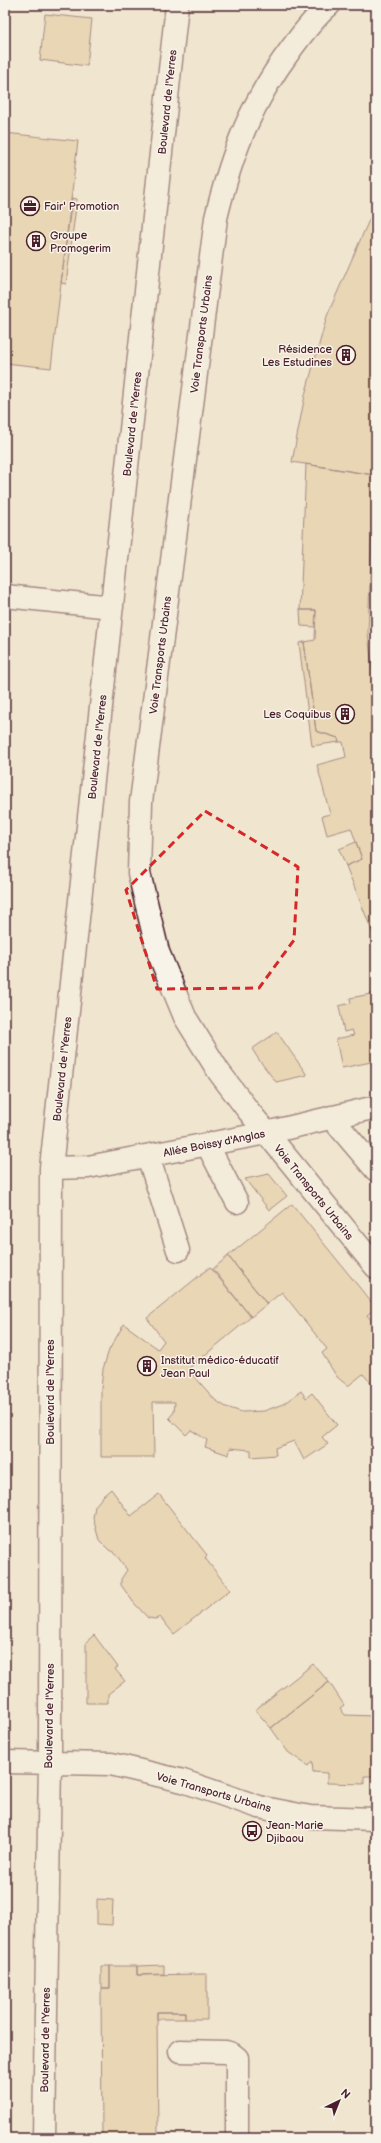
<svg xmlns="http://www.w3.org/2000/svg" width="381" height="2143" font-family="'Balsamiq Sans',sans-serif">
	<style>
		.building { fill: #e0c394; stroke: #4a1f2b }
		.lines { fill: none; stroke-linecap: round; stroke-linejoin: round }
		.minor-casing { stroke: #4a1f2b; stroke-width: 25 }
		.minor { stroke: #f7f3e8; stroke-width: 22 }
		.marked { fill: none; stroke: #d62828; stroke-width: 3; stroke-dasharray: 8 5; stroke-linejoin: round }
		.labels { text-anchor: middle; stroke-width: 3; stroke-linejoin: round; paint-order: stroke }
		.street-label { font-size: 11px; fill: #4a1f2b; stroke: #f7f3e8 }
		.poi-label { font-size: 11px; fill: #4a1f2b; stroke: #f7f3e8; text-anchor: start }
	</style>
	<rect width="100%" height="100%" fill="#f0e5cf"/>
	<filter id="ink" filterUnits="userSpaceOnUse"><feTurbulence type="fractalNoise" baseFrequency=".025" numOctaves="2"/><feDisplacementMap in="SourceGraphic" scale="8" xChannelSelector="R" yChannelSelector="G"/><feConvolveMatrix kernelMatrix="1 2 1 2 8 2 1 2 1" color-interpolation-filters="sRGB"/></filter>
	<g filter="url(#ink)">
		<!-- building -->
		<path class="building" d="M45 14 92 19 87 66 40 60Z
			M5 133 78 141 51 368 5 363Z
			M72 198 77 199 66 284 61 283Z
			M376 204V457L373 475 292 462 305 395 327 316Z
			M306 464 374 475 368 633 376 698V941L346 866 362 859 351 828 327 835 322 816 330 814 317 765 346 757 343 742H339L338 738 316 731 304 642 315 640 316 610H300Z
			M300 610H316L315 627 301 626Z
			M304 642 316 731 338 738 339 742 312 746 299 643Z
			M356 842 362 859 346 866 339 849Z
			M376 993V1061L342 1068 336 1039 354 1035 352 1030 344 1032 339 1006 351 1003 350 998Z
			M277 1032 307 1075 276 1082 259 1060 252 1049Z
			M269 1174 287 1196 269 1210 245 1179Z
			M292 1204 376 1308 367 1315 376 1326V1389L363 1374 348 1386 337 1377 322 1353 327 1349 282 1292 267 1304 228 1256Z
			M228 1256 267 1304 251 1317 213 1269Z
			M210 1267 251 1317 188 1369 215 1400 226 1407 242 1412 264 1411 283 1404 301 1391 306 1398 312 1393 337 1425 322 1437 328 1444 304 1460 294 1441 275 1448 276 1455 251 1457V1450L230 1448 229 1455 205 1447 207 1440 191 1430 186 1435 169 1418 174 1412 175 1402H153L154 1457H101V1389L103 1369 109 1350 124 1324 158 1349 164 1341 147 1318Z
			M111 1489 131 1516 159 1494 207 1555 205 1558 230 1590 174 1634 160 1617 155 1619 148 1618 134 1603 121 1585V1579L127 1570 115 1553 109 1550 99 1540 93 1518 95 1506 104 1495Z
			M94 1635 118 1667 115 1669 125 1681 108 1694V1703H86V1642Z
			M313 1664 329 1682 271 1728 255 1710Z
			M329 1682 344 1705 340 1708 345 1715 376 1716V1776H364V1784L327 1783V1773L313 1772 312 1761 308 1766 288 1752 271 1728Z
			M97 1899 113 1900 112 1925 97 1924Z
			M164 1965V1974L137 1975V1966Z
			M101 1966H110V1988H101Z
			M110 1966H137V1975L207 1974V2019H185V2012H157L158 2138H102L101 1988H110Z
			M157 2012H185V2019H157Z"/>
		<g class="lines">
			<defs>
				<path id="minor" d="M329 5C315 17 302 34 291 49 251 103 232 152 216 218L141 802 139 873 158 952 185 1017 219 1072 247 1109 376 1267
					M5 596 112 607
					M331 1117 376 1170
					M207 1144 237 1202
					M148 1156 178 1250
					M51 1168 88 1167 266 1133 376 1107
					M5 1762 111 1764 183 1781 259 1807 310 1817 376 1819
					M180 2051 226 2052 232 2054 237 2058V2138
					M44 2138 50 1762 51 1168 177 5"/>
			</defs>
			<!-- minor casing -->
			<use href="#minor" class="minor-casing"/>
			<!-- minor -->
			<use href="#minor" class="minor"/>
		</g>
	</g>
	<!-- marked area -->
	<path d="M0 0H381V2143H0ZM205 811 298 867 294 940 259 988 157 989 126 890Z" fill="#f0e5cf" fill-opacity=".55" fill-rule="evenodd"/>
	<path class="marked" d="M205 811 298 867 294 940 259 988 157 989 126 890Z"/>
	<!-- icons -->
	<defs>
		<symbol id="office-ring" viewBox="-11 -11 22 22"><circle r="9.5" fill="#f7f3e8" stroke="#4a1f2b" stroke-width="1.5"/><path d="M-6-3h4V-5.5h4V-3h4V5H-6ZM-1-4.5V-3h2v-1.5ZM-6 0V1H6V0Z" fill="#4a1f2b"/></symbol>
		<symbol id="building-ring" viewBox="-11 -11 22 22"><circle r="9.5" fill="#f7f3e8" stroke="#4a1f2b" stroke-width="1.5"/><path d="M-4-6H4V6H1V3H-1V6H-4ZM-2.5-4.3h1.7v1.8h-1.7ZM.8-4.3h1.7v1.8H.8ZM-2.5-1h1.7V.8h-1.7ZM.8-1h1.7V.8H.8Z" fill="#4a1f2b"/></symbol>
		<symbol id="bus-ring" viewBox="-11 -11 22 22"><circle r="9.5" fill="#f7f3e8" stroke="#4a1f2b" stroke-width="1.5"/><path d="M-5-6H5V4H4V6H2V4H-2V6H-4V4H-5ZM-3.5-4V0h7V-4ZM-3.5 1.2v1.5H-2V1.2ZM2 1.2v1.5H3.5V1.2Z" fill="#4a1f2b"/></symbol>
	</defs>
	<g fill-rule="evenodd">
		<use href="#office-ring" x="19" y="195" width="22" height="22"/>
		<use href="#building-ring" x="25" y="230" width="22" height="22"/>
		<use href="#building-ring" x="335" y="344" width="22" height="22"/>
		<use href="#building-ring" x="334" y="703" width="22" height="22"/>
		<use href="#building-ring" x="136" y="1355" width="22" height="22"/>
		<use href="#bus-ring" x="241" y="1820" width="22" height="22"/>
	</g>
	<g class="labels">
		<!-- street labels -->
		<g class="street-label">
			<text transform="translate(167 102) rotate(-84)" y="4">Boulevard de l'Yerres</text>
			<text transform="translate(201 334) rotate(-83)" y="4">Voie Transports Urbains</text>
			<text transform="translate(132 424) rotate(-84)" y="4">Boulevard de l'Yerres</text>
			<text transform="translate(160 655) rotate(-83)" y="4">Voie Transports Urbains</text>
			<text transform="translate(97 747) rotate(-84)" y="4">Boulevard de l'Yerres</text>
			<text transform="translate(62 1069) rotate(-84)" y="4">Boulevard de l'Yerres</text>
			<text transform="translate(214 1143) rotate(-11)" y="4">Allée Boissy d'Anglas</text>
			<text transform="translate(314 1192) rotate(51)" y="4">Voie Transports Urbains</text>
			<text transform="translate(50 1392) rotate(-90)" y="4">Boulevard de l'Yerres</text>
			<text transform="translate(49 1716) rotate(-89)" y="4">Boulevard de l'Yerres</text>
			<text transform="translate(214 1792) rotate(16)" y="4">Voie Transports Urbains</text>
			<text transform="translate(45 2040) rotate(-89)" y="4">Boulevard de l'Yerres</text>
		</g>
		<!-- poi labels -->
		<g class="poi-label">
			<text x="44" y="210">Fair' Promotion</text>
			<text x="50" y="239">Groupe<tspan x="50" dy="13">Promogerim</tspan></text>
			<text x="332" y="353" text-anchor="end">Résidence<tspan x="332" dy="13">Les Estudines</tspan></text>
			<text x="331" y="718" text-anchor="end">Les Coquibus</text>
			<text x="161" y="1364">Institut médico-éducatif<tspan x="161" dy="13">Jean Paul</tspan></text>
			<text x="266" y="1829">Jean-Marie<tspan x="266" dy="13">Djibaou</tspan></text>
		</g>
	</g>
	<!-- margin -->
	<rect width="381" height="2143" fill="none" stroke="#f7f3e8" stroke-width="20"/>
	<rect x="10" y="10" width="361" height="2123" fill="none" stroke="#4a1f2b" stroke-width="1.5" filter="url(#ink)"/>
	<!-- north arrow -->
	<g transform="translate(339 2101) rotate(43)" stroke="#f7f3e8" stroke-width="3" paint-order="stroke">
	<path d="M0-3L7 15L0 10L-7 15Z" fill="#4a1f2b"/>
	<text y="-6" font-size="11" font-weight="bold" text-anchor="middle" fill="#4a1f2b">N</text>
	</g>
</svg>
